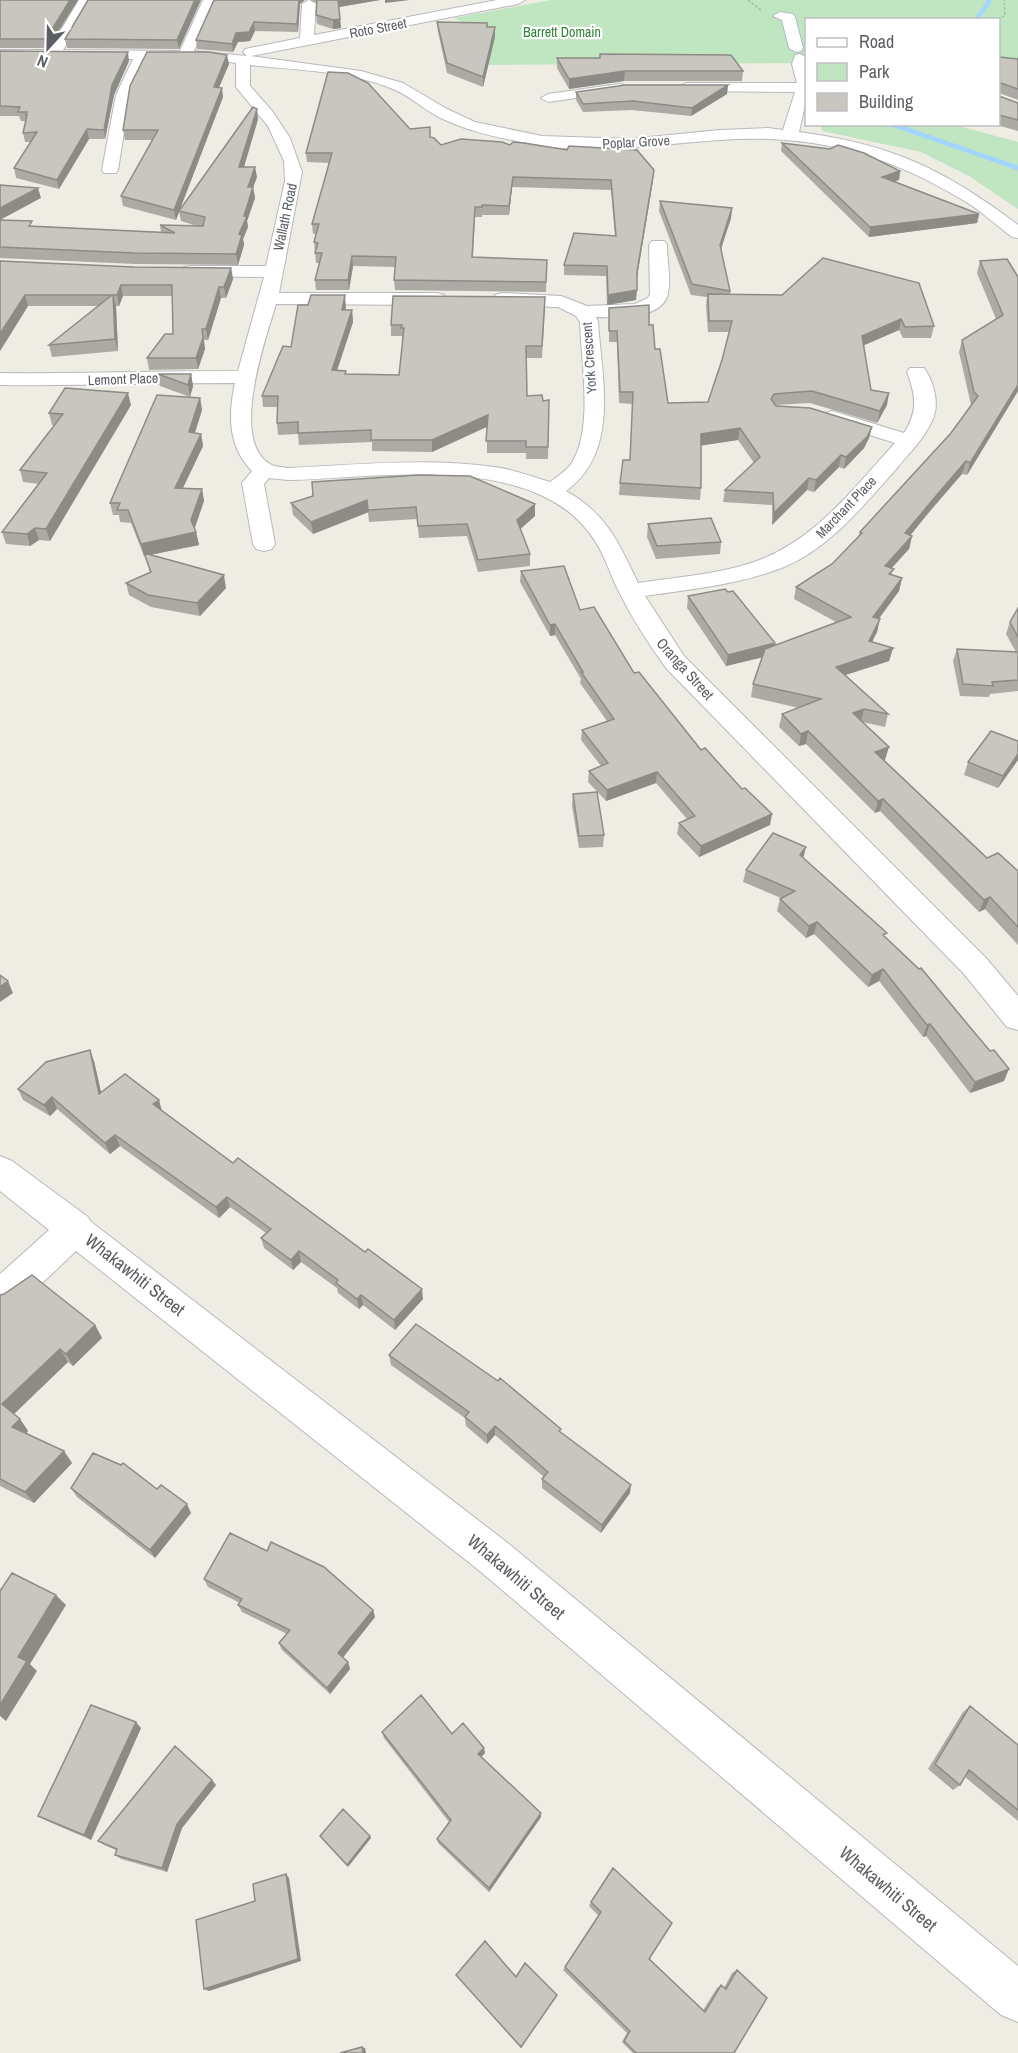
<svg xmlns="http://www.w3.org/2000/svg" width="1018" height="2053" font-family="'Archivo Narrow',sans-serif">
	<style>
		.green { fill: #bfe6c0 }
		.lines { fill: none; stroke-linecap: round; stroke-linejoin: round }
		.stream { stroke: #a2d5ff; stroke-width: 4.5 }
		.minor-casing { stroke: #b6b9bd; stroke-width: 2 }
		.path { stroke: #98c7a6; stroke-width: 1.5; stroke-dasharray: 3 1.5; stroke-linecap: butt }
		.minor { fill: #fff; fill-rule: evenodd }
		.wall { fill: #adaaa5 }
		.shaded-wall { fill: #8d8b86 }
		.building { fill: #c9c6c0; stroke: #8d8b86; stroke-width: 1.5 }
		.labels { text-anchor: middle; stroke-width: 4.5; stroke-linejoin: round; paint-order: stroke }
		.far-street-label { font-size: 14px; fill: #5b5f64; stroke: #fff }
		.far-park-label { font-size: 14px; fill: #338339; stroke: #fff }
		.street-label { font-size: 15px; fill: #5b5f64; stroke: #fff }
		.near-street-label { font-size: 18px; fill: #5b5f64; stroke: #fff }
	</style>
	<rect width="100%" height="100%" fill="#eeece3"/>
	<!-- green -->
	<path class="green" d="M551 0H1018V65L999 66 998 20H806V63L471 65 468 25 454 18Z
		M821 125H955L1018 142V209L969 176 921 152 822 131Z"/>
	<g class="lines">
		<!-- stream -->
		<path class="stream" d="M976 20 989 2 988 0
			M891 124 1018 168"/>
		<defs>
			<path id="minor" d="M79 0H93L63 50 180 51 203 0H217L194 51 247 56 243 52 245 49 300 38 302 4 309 0 316 4 314 35 497 0H525L518 4 251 56 361 71 403 83 447 109 475 122 542 136 629 139 720 130 768 128 783 130 795 92 686 91 679 87 686 83H797L792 64 795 55 800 54 806 57V100L799 132C891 144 944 169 1018 225V238L1012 237C995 224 979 209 961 199 885 153 809 133 720 140 659 144 599 155 539 145 503 139 467 132 435 115 421 107 408 95 393 89 351 71 295 70 250 65V86L273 112 290 138 302 172 279 293H437L444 295 446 299 444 303 437 305 276 304C266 338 229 440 270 464 274 467 283 467 288 468 359 465 430 457 501 468 517 471 534 477 550 482 557 477 566 471 571 464 594 430 581 361 580 322L576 316 558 307 502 305 495 303 493 299 495 295 502 293 561 296 587 306 635 304 648 298 650 294 649 245 652 241H664L667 245C667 260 671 278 668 293 664 319 616 318 596 317L598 322C602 379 620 452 566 491 606 513 619 543 638 583 675 577 715 575 751 563 813 543 853 489 895 443L825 421 822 417 825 413 832 411 904 433C918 411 916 396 907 372L910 368H924C933 380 939 401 934 416 927 436 910 452 897 468 864 505 830 548 784 567 739 585 691 589 645 596L684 656 986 958 1018 996V1030L1007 1027 964 974 666 668C648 643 632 618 618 590 610 574 605 556 595 541 538 450 379 478 288 480L269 478 264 484 275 544 272 549 264 551 256 549 253 544 242 483 252 471C228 447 228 415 235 383 156 383 78 386 0 385V373C79 374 158 371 238 371L264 277 190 276 184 275 181 271 184 267 190 266H266L285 181 284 161 268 126 236 87V63L210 59H147L130 95 118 170 116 173H104L102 170 116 95 133 59 0 58V50H49Z
				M780 12 793 14 795 17 803 48 801 51 796 52 789 48 782 20 773 16Z
				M619 84 624 85 626 88 624 91 548 102 541 98 548 94Z
				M0 1156 12 1161 88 1217 90 1221 509 1544 1018 1966V2022L1001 2015 481 1572 76 1251C52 1273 30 1299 0 1310V1274L49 1230 0 1191Z"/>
		</defs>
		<!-- minor casing -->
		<use href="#minor" class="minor-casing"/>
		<!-- path -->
		<path class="path" d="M748 0 762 11
			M998 20 1005 15 1004 0"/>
		<!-- minor -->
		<use href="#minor" class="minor"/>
	</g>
	<!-- wall -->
	<path class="wall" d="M0 0H78L48 48H0Z
		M201 0 179 49 67 48 65 39Z
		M311 0H380L339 7 341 28 333 29 317 24 316 15 317 3Z
		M300 4 298 32 255 31 250 41 238 42 233 52 197 49 196 40Z
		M437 22 488 27 495 37 483 87 447 73 438 32Z
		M0 51 129 61 114 95 105 139H89L59 189 16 178 14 168 31 142H25L23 133 26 121H21L19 116H0Z
		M999 57 1018 59V100L999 93V96L1018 103V131L993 124H999Z
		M557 58H600L743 71 742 81H624L569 89 557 68Z
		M229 64 219 87 223 97 179 210 258 119 244 167 257 177 253 187 255 198 247 221 248 227 243 239 244 245 238 265 136 264 0 258V220L33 226 161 232 160 225 197 226 181 221 179 211 176 220 123 206 121 196 152 140H125L123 130Z
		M728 85 727 94 691 116 632 110 583 112 576 100V92Z
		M410 129 431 137 441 145H510L653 180 637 278 636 300 607 305 606 276 564 275V265L615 236 611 190 512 187 509 215H482V217H475L473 257 547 260 546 292 395 290 394 280 396 267 353 266 349 290H316L315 280 320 263H316L314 242 316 234H313L312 224 330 163 307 162 306 153Z
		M782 143 900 171 899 180 894 181 979 214 977 223 869 237 781 151Z
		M660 201 732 208 731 218 721 249 730 291V295H782L823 258 934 326 931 338H903L899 330 864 345 871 390 887 405 877 423 810 403 776 405 872 427 869 438 864 448 844 469 839 467 814 492 807 490 772 525V505L723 502 725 490 754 463 738 440 701 445V488L700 500 619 495 620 483 630 460 633 404 619 403 617 342H609V308L649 325 668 403 708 402 722 360 729 332H708L706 305 707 297 691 295 659 211Z
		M0 261 134 267 231 268 233 279 226 298H221L208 340H204L205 349 198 369 149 370 147 358 173 334 172 296H123L119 306H116L118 351 52 357 49 345 98 306H28L0 351Z
		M980 261 1018 277V391L967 475 962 474 910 535 912 536 909 549 892 568V575L902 578 899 591 879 619 877 632 872 642 893 648 889 661 845 675 888 714 885 727 862 722 885 760H884L987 858 1018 871V945L985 909 979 912 880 811 875 813 806 744 799 746 779 727 782 714 799 708 751 697 753 684 762 657 726 666 687 608 688 596 775 643V645L836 622 794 599 796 587 832 564 858 537 860 532 951 433 971 405 959 352 962 340 996 319 977 273Z
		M346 307 345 310H352L353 322 337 371H346V374L399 375 403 339 402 336H391V325L545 308 542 358H526L527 396 543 401 549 400 548 459H526V453H487V427L432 452 372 451V442L299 445 298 434 278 435 277 423V407H263L262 396 291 347Z
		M158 374H191L193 386 190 397 160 386Z
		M200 398 202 410 195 433 201 434 203 446 183 488 202 489 204 501 195 528 199 545 150 555 226 588 200 616 151 607 129 595 126 583 150 573 145 556H144L131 523 120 522 119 515H113L110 503Z
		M131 405 50 541 39 540 30 546 6 544 2 532 39 484 23 482 20 470 55 425H52L49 413Z
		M313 496 535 516 520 529 530 554V566L478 572 467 536 419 538 417 519 369 522 368 512 313 534 293 515 291 503Z
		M648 524 721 542 720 554 656 559 647 537Z
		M521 571 580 610 701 750 770 825 699 857 677 834 679 823 687 819 656 783 606 801 588 782 589 771 601 766 581 740 582 730 607 721 580 683 581 679 555 635 550 636 520 582Z
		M1018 608V691L990 694 989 697 960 696 953 661 957 649 1016 652 1006 634 1010 622Z
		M1018 741V760L998 788 964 775 968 762Z
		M573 794 604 835 603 847 579 848 572 806Z
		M804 858 886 938 1004 1081 970 1093 926 1036 923 1037 879 981 868 987 814 934 806 938 777 911 780 899 781 898 743 882 746 870Z
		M94 1061 101 1093 162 1111 233 1163 423 1299 395 1330 363 1305 359 1309 338 1293 337 1288 301 1262 293 1270 264 1248 261 1238 266 1233 230 1207 219 1218 120 1146 110 1154 57 1109 50 1116 23 1100 18 1089Z
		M0 1295 95 1325 102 1338 73 1366 68 1362 13 1414 20 1419 28 1431 26 1433 64 1451 72 1463 34 1503 0 1486Z
		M389 1355 561 1433 630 1493 601 1533 542 1488V1479L544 1477 495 1435 487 1444 466 1426 465 1418 391 1365Z
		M71 1488 191 1513 155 1558 77 1497Z
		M204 1579 373 1610 375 1617 343 1657 348 1662 350 1669 330 1694 282 1650 279 1643 287 1634 242 1612 238 1605 240 1603 208 1587Z
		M970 1706 1018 1745V1821L965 1777 960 1785 953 1790 928 1769 963 1712Z
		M141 1728 91 1840 45 1820 38 1816Z
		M382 1732 452 1734 485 1753 481 1757 541 1817 489 1892 438 1843 437 1839 449 1822 384 1738Z
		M216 1785 182 1828 167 1872 121 1859 115 1855 116 1850 104 1845 98 1841Z
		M591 1902 703 2010 717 1988 721 1985 724 1988 732 1973 737 1970 734 2053H633L622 2042 627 2033 563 1970 599 1916 589 1906Z
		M456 1975 516 1977 556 1996 521 2048Z"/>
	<!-- shaded-wall -->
	<path class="shaded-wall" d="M70 0H78L48 48 46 39Z
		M195 0H201L179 49 177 40Z
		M299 0H305L300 4 298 32 297 24Z
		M338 0H380L339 7Z
		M385 0H410L385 3Z
		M340 19 341 28 333 29V20Z
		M254 22 255 31 250 41 238 42 233 52 232 44 236 33Z
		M495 27V37L483 87V77Z
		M128 52 129 61 114 95 105 139 104 130 112 85Z
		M227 55 229 64 215 97 214 87Z
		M625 71 624 81 569 89V79Z
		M728 85 727 94 691 116 692 108Z
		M222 88 223 97 176 220 174 210Z
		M257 109 258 119 241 177 239 167Z
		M87 129 89 139 59 189 57 180Z
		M255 167 257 177 249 198 248 187Z
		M654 170 653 180 636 282 637 272Z
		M900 171 899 180 881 186 882 177Z
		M513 177 512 187 509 215V206Z
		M253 187 255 198 247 221 248 227 243 239 244 245 238 265 236 254 239 234Z
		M38 188 41 198 0 220V208Z
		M732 208 731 218 719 255 720 245Z
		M979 214 977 223 869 237 870 227Z
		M352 256 353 266 349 290 348 280Z
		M231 268 233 279 226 298 224 287Z
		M121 285 123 296 119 306 117 295Z
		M219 287 221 298 208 340 206 329Z
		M637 290 636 300 607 305 608 295Z
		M25 295 28 306 0 351V334Z
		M113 295 116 306 118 351 115 339Z
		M345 295 346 307 343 321 342 310Z
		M352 310 353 322 333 382 332 370Z
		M901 319 899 330 860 347 862 336Z
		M202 329 205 349 198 369 196 358Z
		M191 374 193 386 190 397 188 385Z
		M1018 385V391L967 475 970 463Z
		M128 393 131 405 50 541 46 529Z
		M889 393 887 405 877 423 880 411Z
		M200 398 202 410 191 444 189 432Z
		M488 415V426L432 452V440Z
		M872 427 869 438 864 448 844 469 846 457Z
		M740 428 738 440 699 446 701 434Z
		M201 434 203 446 177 500 175 488Z
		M841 455 839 467 814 492 816 480Z
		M966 461 962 474 932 508 902 546 905 533 936 496Z
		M809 478 807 490 772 525 774 513Z
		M202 489 204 501 193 532 191 520Z
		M367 500 369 512 313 534 311 522Z
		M535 504V516L517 532V520Z
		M35 528 39 540 30 546 27 534Z
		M196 532 199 545 144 556 141 544Z
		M912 536 909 549 882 578 885 566Z
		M224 575 226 588 200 616 197 603Z
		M902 578 899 591 870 630 873 617Z
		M880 619 877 632 866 654 869 641Z
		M555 624V635L550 636V625Z
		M775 643 773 655 726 666 728 655Z
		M893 648 889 661 833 679 836 667Z
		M864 709 861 722 853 713Z
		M808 731 806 744 799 746 801 734Z
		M889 747 885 760 872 765 875 752Z
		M1018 754V760L998 788 1003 776Z
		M657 772 656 783 606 801 607 790Z
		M883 799 880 811 875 813 878 801Z
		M772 814 770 825 699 857 701 846Z
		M806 847 803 859 800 855Z
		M990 897 985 909 979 912 984 900Z
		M817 922 814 934 806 938 809 926Z
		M883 969 879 981 868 987 872 975Z
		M8 981 13 993 0 1002V987Z
		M930 1024 926 1036 923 1037 927 1025Z
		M90 1050 94 1061 104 1105 99 1094Z
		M1009 1069 1004 1081 970 1093 975 1082Z
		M52 1097 57 1109 50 1116 44 1105Z
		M159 1100 162 1111 153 1104Z
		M115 1135 120 1146 110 1154 105 1143Z
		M227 1197 230 1207 219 1218 216 1207Z
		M299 1251 301 1262 293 1270 291 1260Z
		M422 1289 423 1299 395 1330 394 1320Z
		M361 1295 363 1305 359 1309 357 1299Z
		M95 1325 102 1338 73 1366 66 1354Z
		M60 1349 68 1362 11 1417 2 1404Z
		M20 1419 28 1431 21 1439 12 1427Z
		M495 1426V1435L487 1444V1435Z
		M64 1451 72 1463 34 1503 25 1492Z
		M631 1485 630 1493 601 1533 602 1525Z
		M187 1504 191 1513 155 1558 150 1550Z
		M56 1595 66 1605 30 1664 37 1671 6 1721 0 1716V1705L18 1657Z
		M373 1610 375 1617 341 1660 338 1653Z
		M348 1662 350 1669 330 1694 327 1688Z
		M136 1722 141 1728 91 1840 84 1835Z
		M484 1748 485 1753 478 1760V1754Z
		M212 1780 216 1785 182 1828 167 1872 162 1868 177 1824Z
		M541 1813V1817L489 1892V1888Z
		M370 1836 371 1838 348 1867 347 1865Z
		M286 1874 289 1878 301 1961 209 1991 204 1989Z
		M362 2047 365 2048 366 2053H363Z"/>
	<!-- building -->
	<path class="building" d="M0 0H70L46 39H0Z
		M88 0H195L177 40 65 39Z
		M214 0H299L297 24 254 22 249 32 236 33 232 44 196 40Z
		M317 0H338L340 19 333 20 316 15Z
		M437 22 487 23V27H495L483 77 447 63Z
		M0 51 128 52 112 85 104 130 87 129 57 180 14 168 37 132 23 133 27 115H26L27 112H18L20 107 0 106Z
		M147 52H208L227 55 214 87 222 88 174 210 121 196 158 130H123L130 86Z
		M600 54 731 55 743 71H625L569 79 557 58H600Z
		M999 57 1018 59V89L1001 83 999 85Z
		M328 72 348 73 368 83 410 129 430 127V137L434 138 441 145 461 139 502 142 510 145 513 142 524 143 567 150 569 146 637 150 654 170 637 272V290L608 295 607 266 564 265 574 233 616 236 611 180 513 177 509 206 482 205V207H475L472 257 547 260 546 282 394 280 396 257 352 256 348 280H315L322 253H315L318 243 314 242 319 224H312L332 153H306Z
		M625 85H728L692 108 633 101 583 104 576 92Z
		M999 92V96L1018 103V120L999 115Z
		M253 107 257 109 239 167H255L248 187H253L244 216H247L239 234 242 235 236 254 134 253 0 247V220L32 221 29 226 175 233 160 225 203 226 205 217 179 211Z
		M782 143 830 149 838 145 864 153 900 171 882 177 979 214 870 227Z
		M0 185 38 188 0 208Z
		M660 201 732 208 720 245 730 291 692 284Z
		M823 258 919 283 934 326 905 327 901 319 862 336 871 390 889 393 880 411 812 391 774 394 771 399 776 406 810 408 872 427 867 437 846 457 841 455 816 480 809 478 774 513 773 493 725 490 760 457 740 428 701 434V488L620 483 623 460H630L633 392H620L617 331H609V308L649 305V325H653L655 349H660L668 403 708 402 722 360 732 321H709L708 294 782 295Z
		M1007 259 1018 277V385L970 463 966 461 936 496 905 533 912 536 885 566 894 569 889 574 902 578 873 617 880 619 869 641 893 648 836 667 888 714 864 709 853 713 889 747 875 752 987 858 998 853 1018 871V927L990 897 984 900 883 799 878 801 808 731 801 734 782 714 821 699 753 684 765 649 851 617 796 587 832 564 862 533 860 532 951 433 978 396 974 392 962 340 1003 315 980 261Z
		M0 261 134 267 231 268 224 287H219L206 329H202L203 338 196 358H147L165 334H173L172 285H121L117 295H113L115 339 49 345 112 295H25L0 334Z
		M311 295H345L342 310H352L332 370 346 371 345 374 399 375 404 328H401L402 325H391L393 296 545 297 542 346H526L527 396 542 395 543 401 549 400 548 447H526V441H486L488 415 432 440H371V430L298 433V422L277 423 278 396H262L283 346 291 347 298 305H308Z
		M158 374H191L188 385Z
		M65 388 128 393 46 529 35 528 27 534 2 532 47 473 20 470 63 414 49 413Z
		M157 395 200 398 189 432 201 434 175 488 202 489 191 520 196 532 141 544 128 510H117L120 503H110Z
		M419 475 470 476 535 504 517 520 530 554 478 560 467 524 418 526 416 507 368 510 367 500 311 522 291 503 313 496 312 482Z
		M711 518 721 542 657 546 648 524Z
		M144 553 224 575 197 603 148 595 126 583 151 572Z
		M564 566 580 610 594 607 634 673 639 672 701 750 705 748 742 789 745 788 772 814 701 846 679 823 695 816 657 772 607 790 589 771 608 763 582 730 614 719 581 672H583L555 624 550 625 521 571Z
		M725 589 728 592 733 591 775 643 728 655 688 596Z
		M1018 608V637L1010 622Z
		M957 649 1018 652V680L992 682 993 686 963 684Z
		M991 731 1018 741V754L1003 776 968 762Z
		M597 792 604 835 579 836 573 794Z
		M773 833 806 847 800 855 887 933 883 935 919 969 921 968 969 1026 990 1051 994 1050 1009 1069 975 1082 930 1024 927 1025 883 969 872 975 817 922 809 926 780 899 795 891 746 870Z
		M0 975 8 981 0 987Z
		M90 1050 99 1094 125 1074 159 1100 153 1104 233 1163 238 1158 365 1252 368 1249 422 1289 394 1320 361 1295 357 1299 336 1283 338 1280 299 1251 291 1260 261 1238 271 1229 227 1197 216 1207 115 1135 105 1143 52 1097 44 1105 18 1089 46 1062Z
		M32 1275 95 1325 66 1354 60 1349 2 1404 20 1419 12 1427 64 1451 25 1492 0 1479V1295L4 1294Z
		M416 1324 498 1381 500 1378 561 1429 559 1431 631 1485 602 1525 542 1479 548 1472 495 1426 487 1435 465 1417 469 1412 389 1355Z
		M93 1453 121 1465 123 1463 157 1489 161 1485 187 1504 150 1550 71 1488Z
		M230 1533 267 1551 271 1542 324 1567 373 1610 338 1653 348 1662 327 1688 279 1643 290 1630 238 1605 242 1599 204 1579Z
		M12 1573 56 1595 18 1657 27 1661 0 1705V1591Z
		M421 1695 452 1734 463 1723 484 1748 478 1754 541 1813 489 1888 437 1839 451 1820 382 1732Z
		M91 1705 136 1722 84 1835 38 1816Z
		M970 1706 1018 1745V1810L969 1770 960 1785 935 1764Z
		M175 1746 212 1780 177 1824 162 1868 115 1855 117 1849 98 1841Z
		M343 1809 370 1836 347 1865 320 1836Z
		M613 1868 672 1923 649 1959 705 2012 721 1985 726 1989 737 1970 767 1998 734 2053H636L624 2041 630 2031 565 1967 601 1912 591 1902Z
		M286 1874 298 1959 204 1989 196 1920 255 1901 253 1884Z
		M485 1941 516 1977 525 1963 557 1995 521 2047 456 1975Z
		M362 2047 363 2053H340Z"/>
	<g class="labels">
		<!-- far-street labels -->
		<g class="far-street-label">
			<text transform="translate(378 28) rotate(-11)" y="5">Roto Street</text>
			<text transform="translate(636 142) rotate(-3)" y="5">Poplar Grove</text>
			<text transform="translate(285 217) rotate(-78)" y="5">Wallath Road</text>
			<text transform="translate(589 358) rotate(-94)" y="5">York Crescent</text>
			<text transform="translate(123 379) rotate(-2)" y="5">Lemont Place</text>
			<text transform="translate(846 507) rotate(-46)" y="5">Marchant Place</text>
		</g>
		<!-- far-park labels -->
		<g class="far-park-label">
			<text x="562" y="37">Barrett Domain</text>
		</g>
		<!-- street labels -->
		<g class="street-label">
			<text transform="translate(685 669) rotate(48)" y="5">Oranga Street</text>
		</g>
		<!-- near-street labels -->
		<g class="near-street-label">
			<text transform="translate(135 1275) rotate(38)" y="6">Whakawhiti Street</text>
			<text transform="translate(516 1577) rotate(40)" y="6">Whakawhiti Street</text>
			<text transform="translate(888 1889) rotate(40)" y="6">Whakawhiti Street</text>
		</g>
	</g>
	<!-- legend -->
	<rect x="805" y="18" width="195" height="108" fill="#ffffff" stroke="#bdbfc1" stroke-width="1.5"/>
	<rect x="817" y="38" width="30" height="9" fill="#ffffff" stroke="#bdbfc1" stroke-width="1.5"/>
	<text x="859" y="48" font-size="18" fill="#5b5f64">Road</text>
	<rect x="817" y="63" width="30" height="18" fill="#bfe6c0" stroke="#bdbfc1" stroke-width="1.5"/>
	<text x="859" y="78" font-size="18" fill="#5b5f64">Park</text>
	<rect x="817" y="93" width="30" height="18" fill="#c9c6c0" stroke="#bdbfc1" stroke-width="1.5"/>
	<text x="859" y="108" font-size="18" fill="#5b5f64">Building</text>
	<!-- north arrow -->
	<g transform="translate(48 48) rotate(202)" stroke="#ffffff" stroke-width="4.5" paint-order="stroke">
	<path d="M0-4.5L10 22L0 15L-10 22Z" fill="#5b5f64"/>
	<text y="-9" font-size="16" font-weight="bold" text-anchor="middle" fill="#5b5f64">N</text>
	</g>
</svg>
